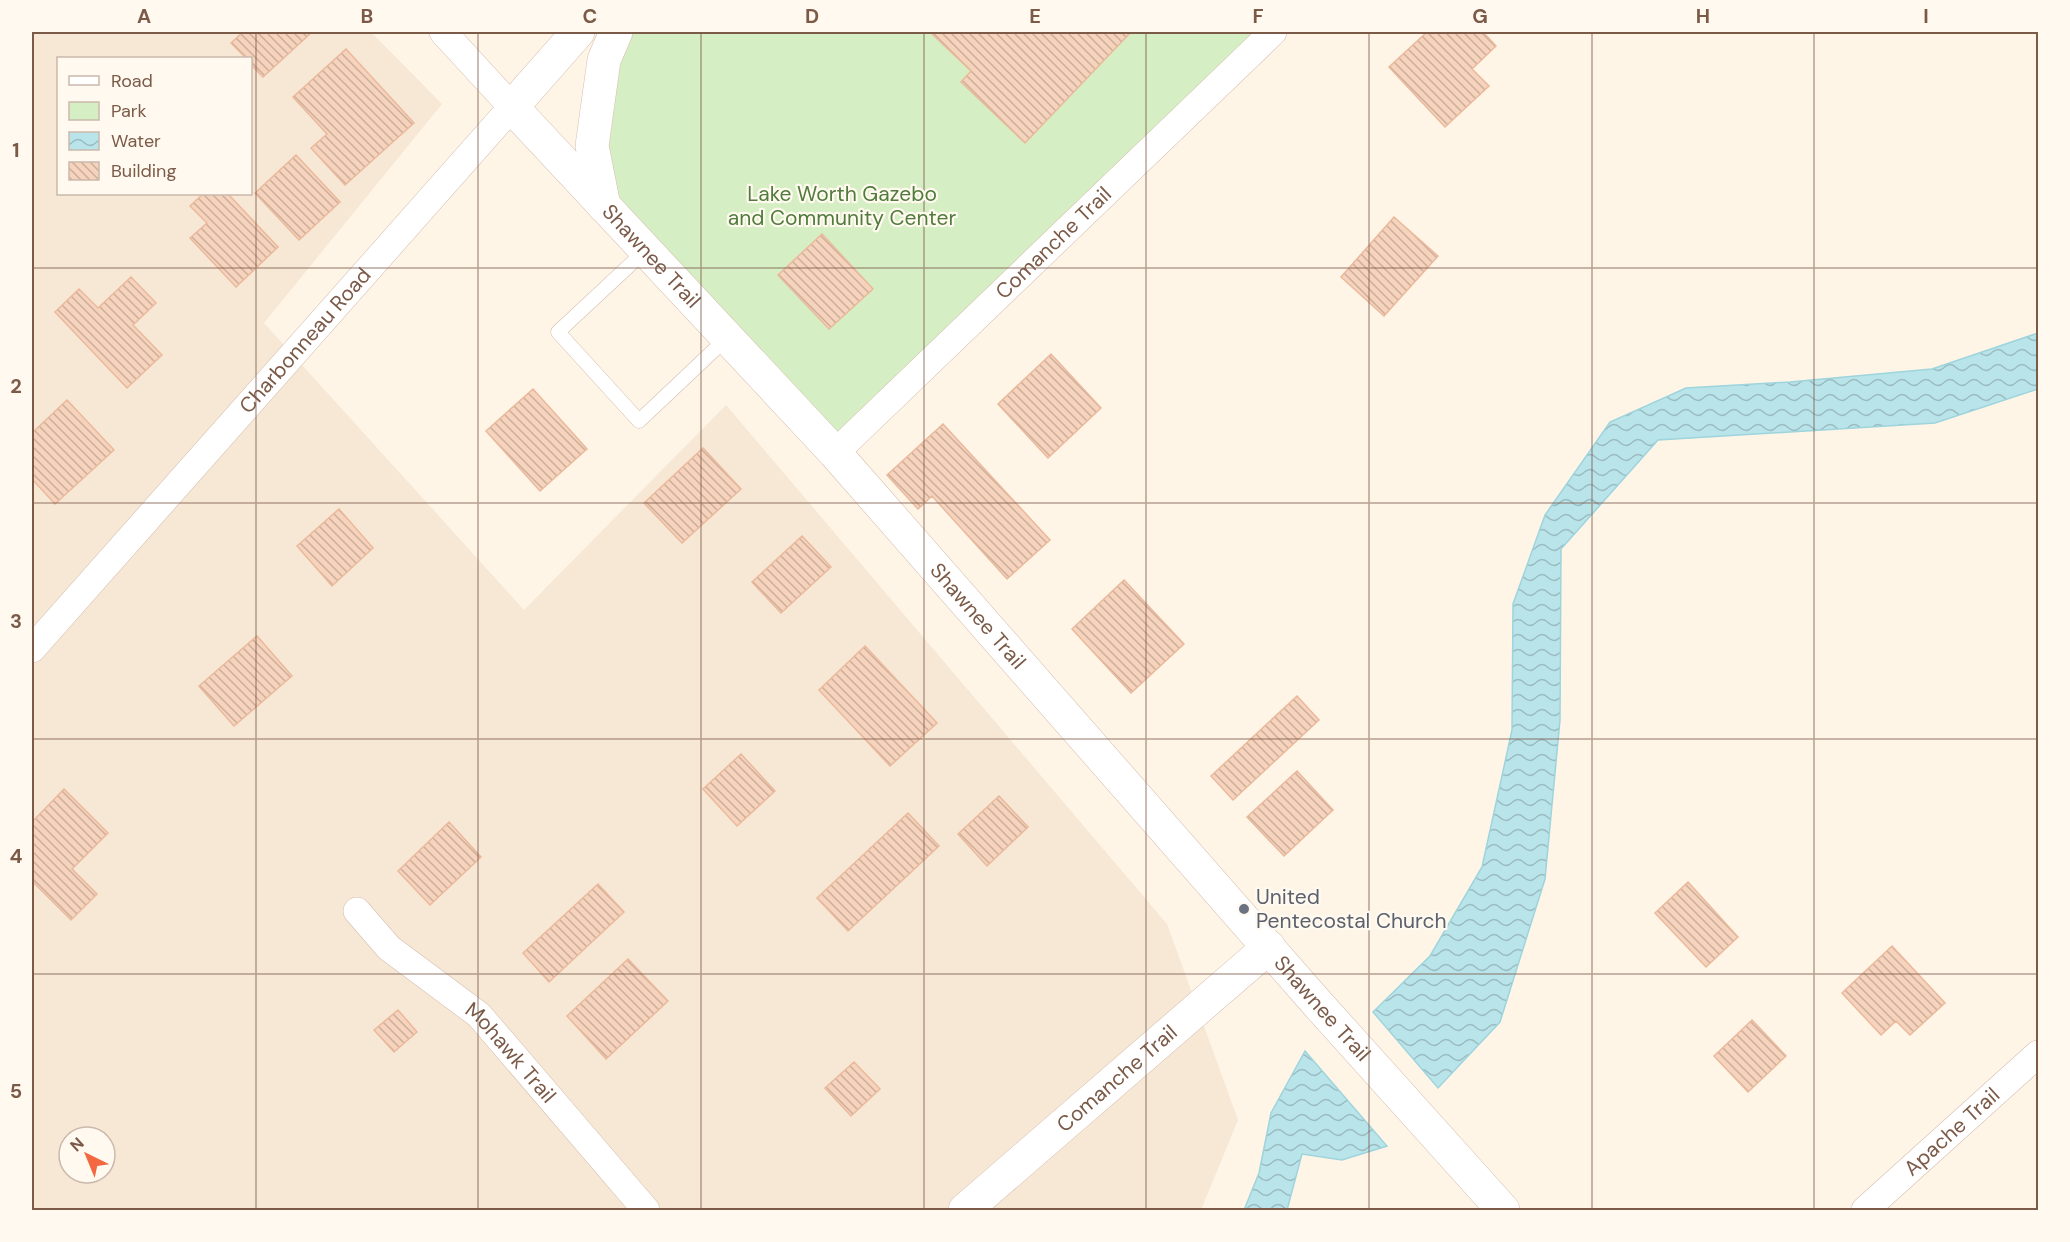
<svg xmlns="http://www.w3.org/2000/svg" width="2070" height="1242" font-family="'DM Sans',sans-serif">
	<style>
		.residential { fill: #f7e7d5; fill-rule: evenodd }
		.green { fill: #d5eec3 }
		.water { fill: url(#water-waves); stroke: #9ed4dd; stroke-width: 1.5 }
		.building { fill: url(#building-back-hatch); stroke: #ebb99b; stroke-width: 1.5 }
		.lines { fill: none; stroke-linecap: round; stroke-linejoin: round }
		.service-casing { stroke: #d4beae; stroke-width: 15 }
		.minor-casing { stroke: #d4beae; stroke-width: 28 }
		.tertiary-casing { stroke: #d4beae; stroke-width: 34 }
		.service { stroke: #fff; stroke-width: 14 }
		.minor { stroke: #fff; stroke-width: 27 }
		.tertiary { stroke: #fff; stroke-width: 33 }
		.grid { fill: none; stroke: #7b5a48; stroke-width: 1.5; stroke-opacity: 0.55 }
		.worship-dot { fill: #6b7280; stroke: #fff9ef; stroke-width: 2 }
		.labels { text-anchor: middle; stroke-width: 4.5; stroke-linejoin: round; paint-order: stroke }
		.park-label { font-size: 21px; fill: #4f7c3c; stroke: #fff9ef }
		.street-label { font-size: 21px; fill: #7b5a48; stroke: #fff9ef }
		.worship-label { font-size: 21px; fill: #5b616d; stroke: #fff9ef; text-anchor: start }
		.neatline { fill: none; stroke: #7b5a48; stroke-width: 2 }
		.grid-label { font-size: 20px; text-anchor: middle; font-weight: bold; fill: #7b5a48 }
	</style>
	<defs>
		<pattern id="water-waves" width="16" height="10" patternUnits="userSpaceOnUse" patternTransform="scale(1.5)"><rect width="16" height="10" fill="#b9e4ea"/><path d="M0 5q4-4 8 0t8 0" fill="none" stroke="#9bbcc0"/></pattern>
		<pattern id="building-back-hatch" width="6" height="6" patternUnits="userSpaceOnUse" patternTransform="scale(1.5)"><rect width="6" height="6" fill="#f6d3bc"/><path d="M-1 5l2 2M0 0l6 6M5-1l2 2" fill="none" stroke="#ccae9b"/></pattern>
	</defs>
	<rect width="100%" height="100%" fill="#fef5e7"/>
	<!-- residential -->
	<path class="residential" d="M32 32H371L442 104 264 323 524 610 726 405 1167 924 1238 1120 1201 1210H32ZM58 58H250V194H58ZM69 1137H105V1173H69Z"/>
	<!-- green -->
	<path class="green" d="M619 32H1274L835 453 604 206 598 103Z"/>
	<!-- water -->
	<path class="water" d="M2038 333V389L1935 423 1658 440 1561 549 1560 720 1545 879 1500 1022 1438 1088 1373 1012 1430 956 1482 867 1512 730 1513 604 1545 515 1610 422 1686 388 1790 382 1932 369Z
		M1305 1051 1387 1146 1342 1160 1302 1154 1287 1210H1244L1259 1173 1271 1113Z"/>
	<!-- building -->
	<path class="building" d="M243 32H312L263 77 250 64V58H246L231 43Z
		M930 32H1131L1025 143 961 82 971 71Z
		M1427 32H1483L1496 46 1472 69 1489 86 1445 127 1389 67Z
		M346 49 414 123 345 185 311 148 327 134 293 97Z
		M296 155 340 202 299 240 255 193Z
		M203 194H228L278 247 236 287 190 238 207 223 190 206Z
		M1394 217 1438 256 1384 316 1341 277Z
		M822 234 873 289 829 329 778 275Z
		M131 277 156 303 133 325 162 355 127 388 55 312 79 289 98 308Z
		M1051 354 1101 408 1048 458 998 404Z
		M533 389 587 449 540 491 486 431Z
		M67 400 114 450 55 504 32 479V433Z
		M943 424 1050 540 1007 579 932 496 918 509 887 475Z
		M703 448 741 489 682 543 644 503Z
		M339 509 373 548 332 586 297 546Z
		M802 536 831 567 781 613 752 582Z
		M1124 580 1184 644 1131 693 1072 629Z
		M257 636 292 676 234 726 199 686Z
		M865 646 937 723 890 766 819 690Z
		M1297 696 1319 720 1233 800 1211 776Z
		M741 754 775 791 737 826 703 789Z
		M1297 771 1333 810 1284 856 1247 817Z
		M64 789 108 833 72 869 97 894 71 920 32 881V822Z
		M999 796 1028 827 987 866 958 834Z
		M908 813 939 846 848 931 817 898Z
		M449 822 481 857 430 905 398 871Z
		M1688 882 1738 937 1706 967 1655 913Z
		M598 884 624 912 549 982 523 953Z
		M1892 946 1945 1003 1910 1035 1896 1021 1881 1035 1842 993Z
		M628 959 668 1001 606 1059 567 1016Z
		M398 1010 417 1032 394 1052 374 1030Z
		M1752 1020 1786 1056 1748 1092 1714 1056Z
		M854 1062 880 1089 851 1116 825 1088Z"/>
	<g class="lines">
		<defs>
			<path id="service" d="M646 250 558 332 639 421 728 337"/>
			<g id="minor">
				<path id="s1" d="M835 453 1273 32"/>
				<path id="s2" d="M32 649 512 107 443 32"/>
				<path id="s3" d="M357 911 389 948 479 1015 646 1210"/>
				<path id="s4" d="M1865 1210 2038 1054"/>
			</g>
			<g id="tertiary">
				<path id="s5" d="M578 32 512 107 835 453 1316 1002 1503 1210"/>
				<path d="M604 206 592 146 604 60 616 32"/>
				<path id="s6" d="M965 1210 1269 947"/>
			</g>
		</defs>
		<!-- service casing -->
		<use href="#service" class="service-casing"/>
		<!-- minor casing -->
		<use href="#minor" class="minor-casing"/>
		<!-- tertiary casing -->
		<use href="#tertiary" class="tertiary-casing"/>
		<!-- service -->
		<use href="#service" class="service"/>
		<!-- minor -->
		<use href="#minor" class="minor"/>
		<!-- tertiary -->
		<use href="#tertiary" class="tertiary"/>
	</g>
	<!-- grid -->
	<path class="grid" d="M256 32V1210M478 32V1210M701 32V1210M924 32V1210M1146 32V1210M1369 32V1210M1592 32V1210M1814 32V1210M32 268H2038M32 503H2038M32 739H2038M32 974H2038"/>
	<!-- markers -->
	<circle class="worship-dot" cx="1244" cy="909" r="6"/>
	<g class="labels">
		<!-- park labels -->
		<g class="park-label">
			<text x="842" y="201">Lake Worth Gazebo<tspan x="842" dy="24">and Community Center</tspan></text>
		</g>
		<!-- street labels -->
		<g class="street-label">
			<text dy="7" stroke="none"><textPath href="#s1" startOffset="303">Comanche Trail</textPath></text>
			<text dy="7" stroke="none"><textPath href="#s5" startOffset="304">Shawnee Trail</textPath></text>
			<text dy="7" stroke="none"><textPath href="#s2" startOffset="412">Charbonneau Road</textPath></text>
			<text dy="7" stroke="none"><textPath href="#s5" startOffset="790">Shawnee Trail</textPath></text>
			<text dy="7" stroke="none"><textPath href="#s5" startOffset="1312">Shawnee Trail</textPath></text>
			<text dy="7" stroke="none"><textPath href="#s3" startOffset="210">Mohawk Trail</textPath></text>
			<text dy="7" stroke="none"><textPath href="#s6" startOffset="201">Comanche Trail</textPath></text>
			<text dy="7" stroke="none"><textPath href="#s4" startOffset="117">Apache Trail</textPath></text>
		</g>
		<!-- worship labels -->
		<g class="worship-label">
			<text x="1256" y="904">United<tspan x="1256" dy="24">Pentecostal Church</tspan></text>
		</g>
	</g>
	<!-- border -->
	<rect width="2070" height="1242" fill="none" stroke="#fff9ef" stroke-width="66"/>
	<!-- legend -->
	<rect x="57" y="57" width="195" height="138" fill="#fff9ef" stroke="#cab9ac" stroke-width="1.5"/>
	<rect x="69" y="76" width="30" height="9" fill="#ffffff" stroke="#cab9ac" stroke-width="1.5"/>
	<text x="111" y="87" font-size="18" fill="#7b5a48">Road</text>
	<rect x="69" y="102" width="30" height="18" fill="#d5eec3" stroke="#cab9ac" stroke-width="1.5"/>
	<text x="111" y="117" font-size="18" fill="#7b5a48">Park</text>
	<rect x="69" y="132" width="30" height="18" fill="url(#water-waves)" stroke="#cab9ac" stroke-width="1.5"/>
	<text x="111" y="147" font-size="18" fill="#7b5a48">Water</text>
	<rect x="69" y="162" width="30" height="18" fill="url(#building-back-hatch)" stroke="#cab9ac" stroke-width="1.5"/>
	<text x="111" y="177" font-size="18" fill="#7b5a48">Building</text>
	<!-- north arrow -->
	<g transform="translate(87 1155) rotate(317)"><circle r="28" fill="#fff9ef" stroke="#cab9ac" stroke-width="1.5"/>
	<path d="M0-4.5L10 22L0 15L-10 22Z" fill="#f36841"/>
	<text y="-9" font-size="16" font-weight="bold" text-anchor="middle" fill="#7b5a48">N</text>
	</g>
	<rect x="33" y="33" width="2004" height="1176" class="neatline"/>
	<g class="grid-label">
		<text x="144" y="23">A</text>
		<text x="367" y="23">B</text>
		<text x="590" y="23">C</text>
		<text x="812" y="23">D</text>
		<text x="1035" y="23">E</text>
		<text x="1258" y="23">F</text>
		<text x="1480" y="23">G</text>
		<text x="1703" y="23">H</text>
		<text x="1926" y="23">I</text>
		<text x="16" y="157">1</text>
		<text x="16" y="393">2</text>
		<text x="16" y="628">3</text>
		<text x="16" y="863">4</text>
		<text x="16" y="1098">5</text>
	</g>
</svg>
